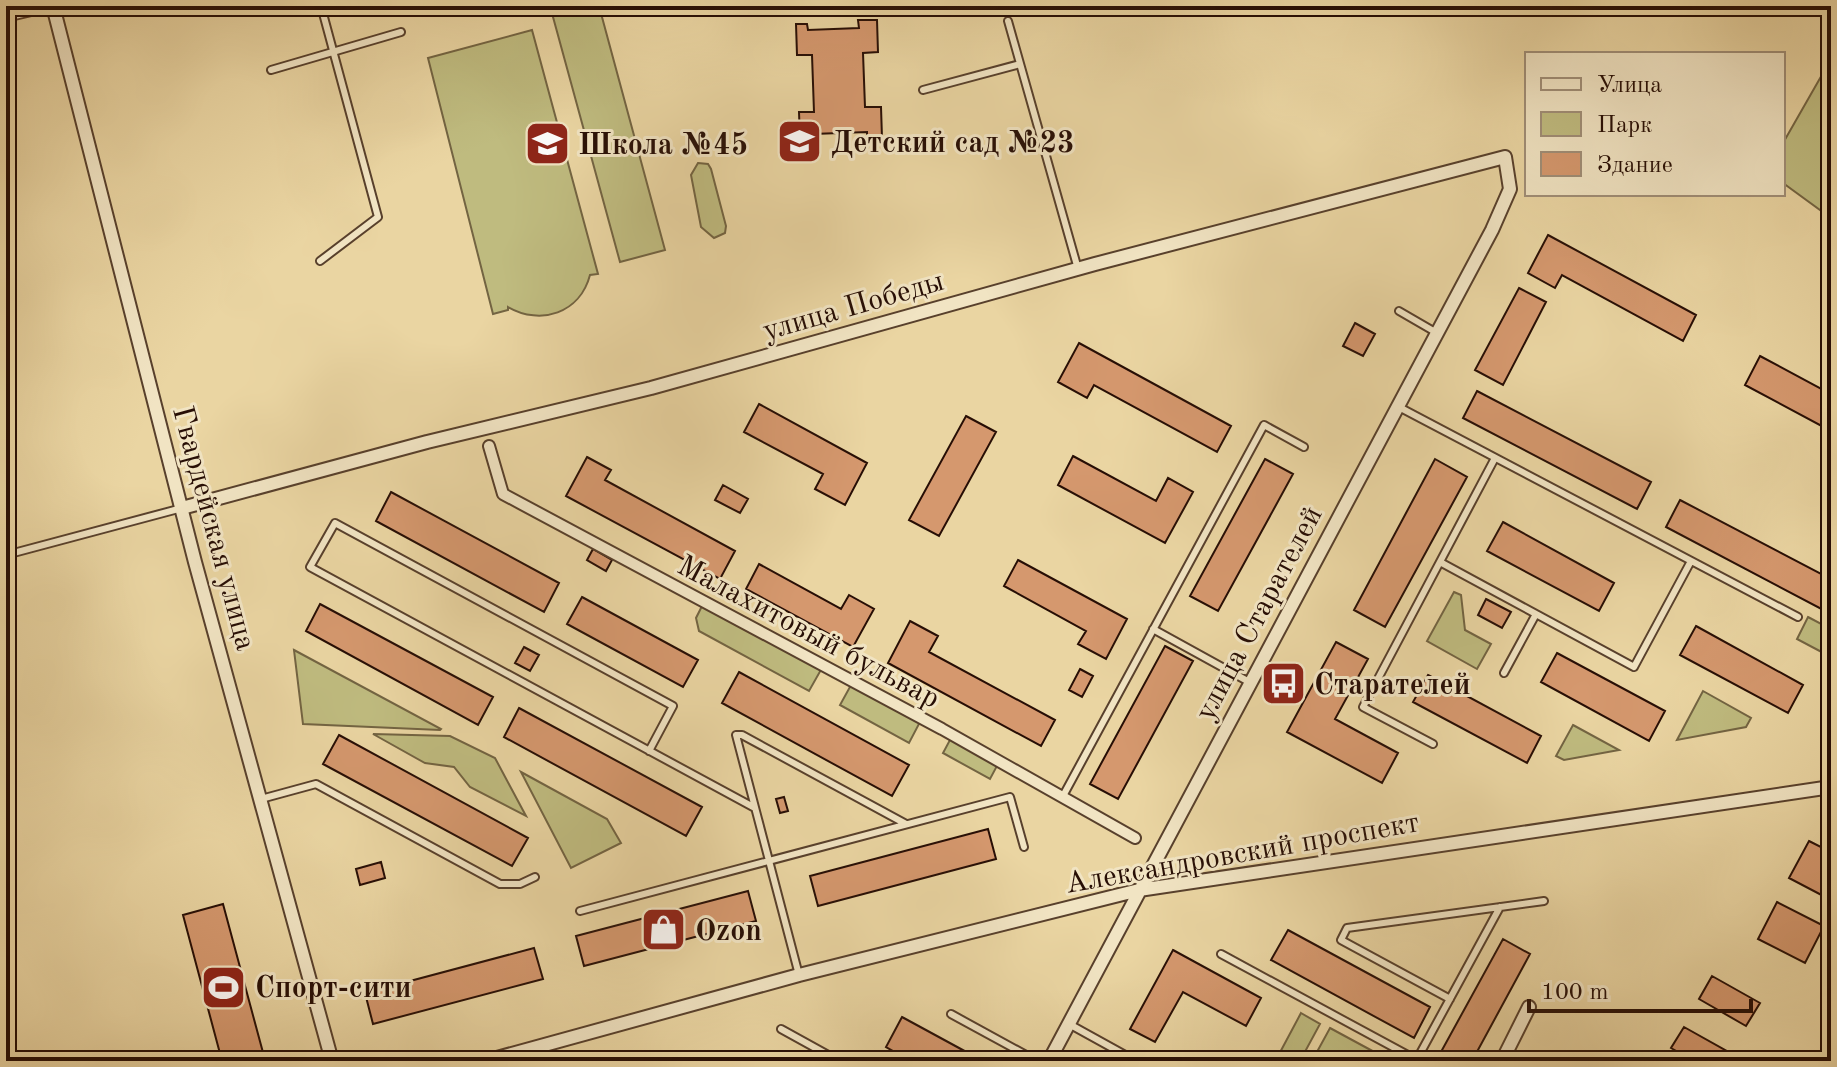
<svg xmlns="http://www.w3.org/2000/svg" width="1837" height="1067" font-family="'Old Standard TT',serif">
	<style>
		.green { fill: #bfbb7f; stroke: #736442; stroke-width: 2 }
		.building { fill: #d5986e; stroke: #270e05; stroke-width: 2 }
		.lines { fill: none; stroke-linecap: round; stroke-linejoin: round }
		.service-casing { stroke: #58402c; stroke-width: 10 }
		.pedestrian-casing { stroke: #58402c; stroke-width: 14 }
		.minor-casing { stroke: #58402c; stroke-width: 16 }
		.service { stroke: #f1e4c3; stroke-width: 6 }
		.pedestrian { stroke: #f1e4c3; stroke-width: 10 }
		.minor { stroke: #f1e4c3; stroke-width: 12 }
		.labels { text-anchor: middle; stroke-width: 6; stroke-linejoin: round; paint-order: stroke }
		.poi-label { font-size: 30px; font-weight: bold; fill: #270e05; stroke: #f1e4c3; text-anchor: start }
		.street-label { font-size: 30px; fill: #270e05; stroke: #f1e4c3 }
	</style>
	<rect width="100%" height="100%" fill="#ead5a2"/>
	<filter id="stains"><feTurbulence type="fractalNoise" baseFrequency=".0025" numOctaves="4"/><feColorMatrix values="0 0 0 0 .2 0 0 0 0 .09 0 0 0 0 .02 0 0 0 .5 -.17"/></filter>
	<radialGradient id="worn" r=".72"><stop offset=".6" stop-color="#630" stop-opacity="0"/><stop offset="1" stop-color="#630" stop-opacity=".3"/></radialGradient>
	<!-- green -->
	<path class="green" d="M550 6H599L665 250 620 262Z
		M532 30 598 274 590 275C580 313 541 326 508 307V310L493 314 428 58Z
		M1831 59V218L1783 183V143Z
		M698 163 708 164 711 169 726 226 725 233 714 238 701 227 691 175Z
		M1454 592 1461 595 1465 630 1491 644 1477 669 1427 641Z
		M703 604 822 668 809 691 699 631 696 618Z
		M1808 617 1831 629V657L1797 639Z
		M294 650 441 729 440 730 303 724Z
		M851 685 920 722 909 743 840 705Z
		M1703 691 1751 718 1746 727 1677 740Z
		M1573 725 1619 750 1564 760 1556 756Z
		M373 734 450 736 495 758 526 816 470 787 454 767 425 763Z
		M951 738 998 764 990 779 943 753Z
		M521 772 607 819 621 843 571 868Z
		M1301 1013 1320 1024 1300 1061 1277 1058Z
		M1330 1028 1391 1061H1312Z"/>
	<!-- building -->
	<path class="building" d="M858 20H877L878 52 863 53 865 107H881L882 138 867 139V132L813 134V140H800L799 112H814L812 55H797L796 24H807L808 30 859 28Z
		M1548 235 1696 315 1683 341 1562 275 1555 288 1528 273Z
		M1519 288 1546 302 1503 385 1475 370Z
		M1355 323 1375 334 1363 356 1343 346Z
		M1079 343 1231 426 1217 452 1094 385 1087 398 1058 382Z
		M1760 356 1831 394V431L1745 385Z
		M1477 391 1651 482 1637 509 1463 418Z
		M759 404 867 463 845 505 815 489 823 474 744 432Z
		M966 416 996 432 939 536 909 520Z
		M1073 456 1156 501 1168 478 1193 492 1165 543 1058 485Z
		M587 457 611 470 605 480 735 551 720 579 566 496Z
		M1265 459 1293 474 1218 611 1190 596Z
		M1435 459 1467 477 1385 627 1354 610Z
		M723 485 748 499 740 513 715 500Z
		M391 492 559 583 544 612 376 521Z
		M1680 500 1831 579V614L1666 527Z
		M1503 522 1614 583 1599 611 1487 551Z
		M593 549 612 560 606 571 587 560Z
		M1018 560 1127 619 1106 659 1078 644 1086 631 1004 586Z
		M759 564 841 609 849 595 874 609 853 647 746 589Z
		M582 597 698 660 683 687 567 624Z
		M1486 599 1511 612 1502 628 1478 615Z
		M320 604 493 697 478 725 306 631Z
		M910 621 938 636 929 652 1055 720 1041 746 888 663Z
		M1696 626 1803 685 1788 713 1680 655Z
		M1336 642 1368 659 1335 719 1398 753 1382 783 1287 732Z
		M1165 646 1193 661 1118 799 1090 784Z
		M524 647 539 655 530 671 515 663Z
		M1557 653 1665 711 1649 741 1541 682Z
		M1080 669 1093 676 1082 697 1069 690Z
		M739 672 909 765 892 796 722 703Z
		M1428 675 1541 736 1527 763 1413 702Z
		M519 708 702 807 686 836 504 737Z
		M339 735 528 838 512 866 323 764Z
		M784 797 788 811 780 813 776 799Z
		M988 829 996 859 818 906 810 876Z
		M1809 841 1831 852V900L1789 878Z
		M381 862 385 878 360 885 356 869Z
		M748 891 756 921 584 966 576 936Z
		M1777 902 1824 926 1805 963 1758 939Z
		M223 904 265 1060 259 1061H222L183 915Z
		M1288 930 1430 1007 1414 1038 1271 960Z
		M1503 939 1530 954 1472 1061H1436Z
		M534 948 543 979 373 1024 365 993Z
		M1173 950 1261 998 1246 1026 1183 992 1155 1042 1130 1029Z
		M1712 976 1760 1003 1746 1026 1699 999Z
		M902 1017 983 1061H911L886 1047Z
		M1684 1027 1732 1054 1728 1061H1694L1671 1048Z"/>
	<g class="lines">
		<defs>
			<path id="service" d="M427 6 428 8
				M6 18 53 7
				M1008 21 1078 269
				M271 70 401 32
				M923 90 1020 64
				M320 261 378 217 321 6
				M1399 311 1437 333
				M1397 406 1798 617
				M6 555 182 508
				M1440 562 1634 667 1691 561
				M1153 629 1251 683
				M1504 673 1536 614
				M1433 744 1363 707 1495 458
				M649 751 673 706 335 523 310 567 755 808
				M1063 796 1264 425 1304 447
				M261 799 316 784 500 884H520L535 877
				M580 911 1010 797 1024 847
				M1221 954 1417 1060
				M799 975 736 735H742L906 824
				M1450 999 1341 940 1347 928 1544 901
				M951 1014 1037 1061
				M1069 1024 1136 1061
				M781 1029 839 1061
				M1416 1061 1500 907"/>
			<path id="pedestrian" d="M489 446 503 494 942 729 1135 838"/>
			<path id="minor" d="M53 6 195 562 332 1061
				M182 508 427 442 651 388 1095 264 1505 157 1510 189 1492 230 1049 1061
				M486 1061 799 975 1139 890 1831 787
				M1502 1061 1529 1007"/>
		</defs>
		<!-- service casing -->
		<use href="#service" class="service-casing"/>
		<!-- pedestrian casing -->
		<use href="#pedestrian" class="pedestrian-casing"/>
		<!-- minor casing -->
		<use href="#minor" class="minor-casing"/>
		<!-- service -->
		<use href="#service" class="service"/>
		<!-- pedestrian -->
		<use href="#pedestrian" class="pedestrian"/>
		<!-- minor -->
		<use href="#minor" class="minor"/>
	</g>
	<!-- icons -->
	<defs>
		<symbol id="school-square" viewBox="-11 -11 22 22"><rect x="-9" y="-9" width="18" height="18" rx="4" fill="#8f2418" stroke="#f1e4c3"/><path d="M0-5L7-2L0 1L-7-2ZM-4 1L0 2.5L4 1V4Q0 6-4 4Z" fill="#fff"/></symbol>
		<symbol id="bus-square" viewBox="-11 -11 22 22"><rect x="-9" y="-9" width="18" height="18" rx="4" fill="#8f2418" stroke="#f1e4c3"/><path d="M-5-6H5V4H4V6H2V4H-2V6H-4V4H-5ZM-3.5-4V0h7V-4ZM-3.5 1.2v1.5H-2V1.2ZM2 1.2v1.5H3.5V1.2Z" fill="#fff"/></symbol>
		<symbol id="shop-square" viewBox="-11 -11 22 22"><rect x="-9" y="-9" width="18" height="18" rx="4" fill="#8f2418" stroke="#f1e4c3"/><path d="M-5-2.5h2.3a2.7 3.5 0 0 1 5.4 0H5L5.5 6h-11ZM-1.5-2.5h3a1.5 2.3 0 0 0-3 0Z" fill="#fff"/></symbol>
		<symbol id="stadium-square" viewBox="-11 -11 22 22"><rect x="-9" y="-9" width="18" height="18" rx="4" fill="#8f2418" stroke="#f1e4c3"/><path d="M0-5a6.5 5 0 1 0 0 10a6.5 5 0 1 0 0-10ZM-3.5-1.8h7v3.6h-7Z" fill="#fff"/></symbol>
	</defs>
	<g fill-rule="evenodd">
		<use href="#school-square" x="774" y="116" width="51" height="51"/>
		<use href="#school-square" x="522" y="118" width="51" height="51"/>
		<use href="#bus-square" x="1258" y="658" width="51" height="51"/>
		<use href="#shop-square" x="638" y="904" width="51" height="51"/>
		<use href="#stadium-square" x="198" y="962" width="51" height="51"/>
	</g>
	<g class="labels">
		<!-- poi labels -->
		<g class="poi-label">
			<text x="831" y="152">Детский сад №23</text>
			<text x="578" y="154">Школа №45</text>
			<text x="1314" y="694">Старателей</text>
			<text x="695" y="940">Ozon</text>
			<text x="255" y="997">Спорт-сити</text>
		</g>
		<!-- street labels -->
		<g class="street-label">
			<text transform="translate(853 305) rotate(-16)" y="10">улица Победы</text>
			<text transform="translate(215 528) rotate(75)" y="10">Гвардейская улица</text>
			<text transform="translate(1258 613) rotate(-62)" y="10">улица Старателей</text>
			<text transform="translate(809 631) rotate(28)" y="10">Малахитовый бульвар</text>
			<text transform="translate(1242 852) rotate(-10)" y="10">Александровский проспект</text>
		</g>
	</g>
	<!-- margin -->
	<rect width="1837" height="1067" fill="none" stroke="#ead5a2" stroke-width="32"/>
	<rect x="8" y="8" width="1821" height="1051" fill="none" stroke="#270e05" stroke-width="4"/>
	<rect x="16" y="16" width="1805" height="1035" fill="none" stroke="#270e05" stroke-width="2"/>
	<!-- legend -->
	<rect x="1525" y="52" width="260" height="144" fill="#f1e4c3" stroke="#a08e77" stroke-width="2"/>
	<rect x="1541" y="78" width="40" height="12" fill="#f1e4c3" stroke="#a08e77" stroke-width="2"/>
	<text x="1597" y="92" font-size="24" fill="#270e05">Улица</text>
	<rect x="1541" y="112" width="40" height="24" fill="#bfbb7f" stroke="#a08e77" stroke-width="2"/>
	<text x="1597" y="132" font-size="24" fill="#270e05">Парк</text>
	<rect x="1541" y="152" width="40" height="24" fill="#d5986e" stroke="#a08e77" stroke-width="2"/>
	<text x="1597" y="172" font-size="24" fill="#270e05">Здание</text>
	<!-- scale -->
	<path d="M1529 999v12h222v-12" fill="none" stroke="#270e05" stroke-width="4"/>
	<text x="1541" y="999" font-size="24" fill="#270e05" stroke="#f1e4c3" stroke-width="6" paint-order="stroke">100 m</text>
	<rect width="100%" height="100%" filter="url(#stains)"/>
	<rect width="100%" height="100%" fill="url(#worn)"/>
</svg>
